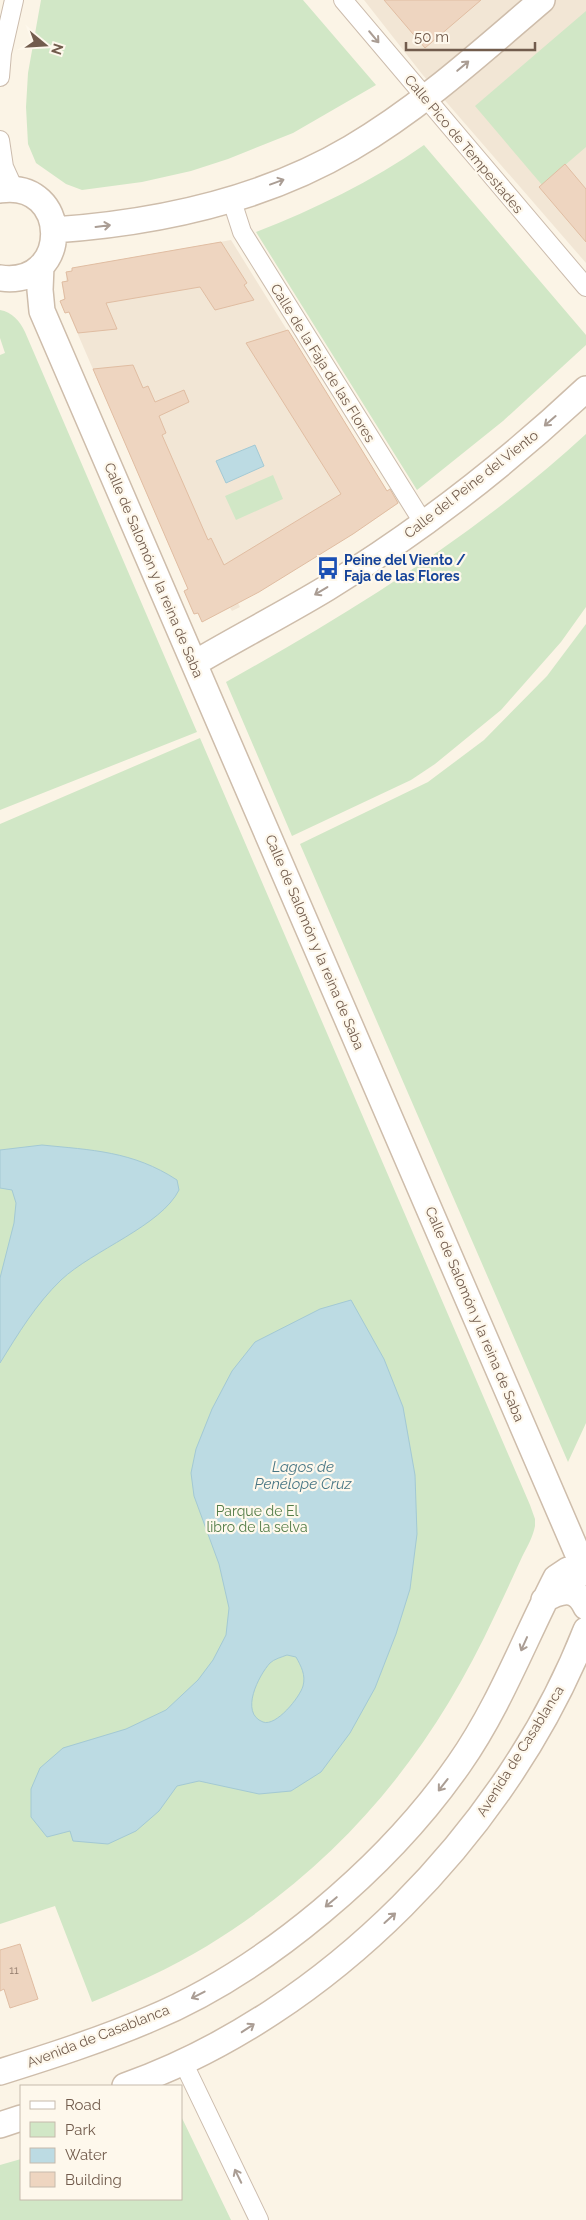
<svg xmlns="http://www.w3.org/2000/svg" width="586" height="2220" font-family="Raleway,sans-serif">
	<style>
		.residential { fill: #f2e6d5 }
		.green { fill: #d1e7c6 }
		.water { fill: #bcdbe3; stroke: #a3c9d4; fill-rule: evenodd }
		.building { fill: #eed5c0; stroke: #e0bda2 }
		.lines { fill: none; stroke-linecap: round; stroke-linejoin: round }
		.street-casing { stroke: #ccbcad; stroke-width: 20 }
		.secondary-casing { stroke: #cebdab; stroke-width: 28 }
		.street { stroke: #fff; stroke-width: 18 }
		.secondary { stroke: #fff; stroke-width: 25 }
		.oneway { stroke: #aa9d94 }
		.labels { text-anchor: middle; stroke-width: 4.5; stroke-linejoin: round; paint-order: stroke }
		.number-label { font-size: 11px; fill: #917a6a }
		.street-label { font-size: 14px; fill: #725c4d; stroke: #fef8ec }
		.transit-label { font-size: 14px; font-weight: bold; fill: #164399; stroke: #fef8ec; text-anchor: start }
		.park-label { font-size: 14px; fill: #547d48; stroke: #fef8ec }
		.water-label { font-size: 15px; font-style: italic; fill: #487684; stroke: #fef8ec }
	</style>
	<rect width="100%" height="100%" fill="#fbf4e6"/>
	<!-- residential -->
	<path class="residential" d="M364 0H586V263L422 74Z
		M231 240 387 491 390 489 399 503 353 534 238 603 240 607 232 611 230 608 202 622 198 613 194 614 184 591 188 589 70 316 69 312 65 313 60 301 64 299 62 282 66 281V272L72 271V268Z"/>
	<!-- green -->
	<path class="green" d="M41 0H303L376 85 293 133 228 159 191 171 142 182 82 190 66 184 36 163 28 144 26 107 28 73Z
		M586 11V147L542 185 475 106Z
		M424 145 586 335V345L503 421 417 490 256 232C315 209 371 182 424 145Z
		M0 310C12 312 20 321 25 332L197 732 0 810V355L5 353 0 338Z
		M586 434V607L561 642 501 710 435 764 411 780 292 836 226 682C355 610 477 534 586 434Z
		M273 475 283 499 236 520 225 496Z
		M586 624V1423L568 1462 300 844 428 782 484 740 547 676Z
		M200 738 530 1505 535 1519V1526C533 1537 527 1547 522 1557 513 1577 504 1596 495 1615 429 1757 341 1863 207 1946 171 1968 130 1986 92 2002L55 1906 0 1924V824Z
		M181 2116 231 2220H0V2165L21 2159V2199H181Z"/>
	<!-- water -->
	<path class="water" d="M255 445 264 466 226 483 216 461Z
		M42 1145C91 1150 133 1151 177 1180L179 1190C161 1226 93 1250 61 1280 36 1304 18 1334 0 1363V1278L14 1223 16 1203 12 1190 0 1188V1150Z
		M351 1300 384 1359 403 1407 415 1475 417 1534 410 1589 396 1634 375 1688 350 1733 321 1772 291 1791 259 1794 199 1781 177 1786 159 1811 136 1831 108 1844 73 1841 70 1831 47 1837 31 1817V1789L40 1768 63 1748 126 1729 166 1710 198 1680 213 1660 226 1635 229 1608 219 1564 194 1496 191 1473 196 1449 212 1409 232 1371 255 1342 320 1309ZM287 1655 296 1657C301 1666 306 1675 303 1686 300 1697 276 1727 263 1722 239 1713 259 1675 270 1663 274 1659 282 1657 287 1655Z"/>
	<!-- building -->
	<path class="building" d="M384 0H481L425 48Z
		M565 164 586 189V242L539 187Z
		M221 242 247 283 244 285 254 300 215 310 200 287 106 303 117 329 78 333 69 312 65 313 60 301 65 299 62 282 68 281 66 272 72 271V268Z
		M288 330 387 491 390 489 398 503 353 534 259 592 202 622 198 613 194 614 184 591 188 589 93 369 133 365 143 388 148 386 155 402 184 390 189 402 159 416 166 433 162 435 208 540 211 538 224 565 341 494 246 343Z
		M20 1944 38 1999 10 2008 4 1989 0 1991V1950Z"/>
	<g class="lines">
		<defs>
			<path id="street" d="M343 0 586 287
				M0 77 2 53 14 0
				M0 140 4 167 14 189
				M231 198 242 232 424 524
				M183 2062 259 2220"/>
			<path id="secondary" d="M0 190C71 179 72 288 0 278
				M54 230C155 223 263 200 351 148 421 107 481 52 542 0
				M41 266 40 290 42 311 586 1573
				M195 663C239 637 284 614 327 588 420 531 507 463 586 389
				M544 1600C561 1590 576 1586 586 1607
				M0 2072C51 2056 101 2040 150 2019 265 1971 388 1866 459 1764 499 1707 524 1640 556 1578L568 1570 586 1573
				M125 2086C328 2014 508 1829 586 1630
				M0 2125 21 2118"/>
		</defs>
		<!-- street casing -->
		<use href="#street" class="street-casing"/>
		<!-- secondary casing -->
		<use href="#secondary" class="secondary-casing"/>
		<!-- street -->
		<use href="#street" class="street"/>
		<!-- secondary -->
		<use href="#secondary" class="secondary"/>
	</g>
	<!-- one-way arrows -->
	<defs><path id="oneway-shaft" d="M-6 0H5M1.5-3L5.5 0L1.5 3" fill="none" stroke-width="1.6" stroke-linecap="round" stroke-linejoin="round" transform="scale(1.25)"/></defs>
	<g class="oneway">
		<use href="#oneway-shaft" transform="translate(374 37) rotate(50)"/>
		<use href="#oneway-shaft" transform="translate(463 66) rotate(-40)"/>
		<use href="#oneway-shaft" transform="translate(277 182) rotate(-20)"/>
		<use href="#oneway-shaft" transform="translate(103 226) rotate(-7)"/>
		<use href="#oneway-shaft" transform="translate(550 421) rotate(139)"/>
		<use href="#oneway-shaft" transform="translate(321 591) rotate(149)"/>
		<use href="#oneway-shaft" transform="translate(524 1644) rotate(114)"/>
		<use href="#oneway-shaft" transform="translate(443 1785) rotate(128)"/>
		<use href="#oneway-shaft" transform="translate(331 1902) rotate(140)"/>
		<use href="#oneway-shaft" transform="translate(390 1918) rotate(-42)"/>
		<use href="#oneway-shaft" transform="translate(198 1995) rotate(153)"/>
		<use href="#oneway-shaft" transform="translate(248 2028) rotate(-33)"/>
		<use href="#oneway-shaft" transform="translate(238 2176) rotate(-116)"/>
	</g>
	<!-- icons -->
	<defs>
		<symbol id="bus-bare" viewBox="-9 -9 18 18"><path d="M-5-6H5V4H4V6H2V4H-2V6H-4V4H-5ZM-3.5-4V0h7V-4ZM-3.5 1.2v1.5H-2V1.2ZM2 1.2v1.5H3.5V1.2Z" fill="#1a4fb4" stroke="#fef8ec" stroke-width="2.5" paint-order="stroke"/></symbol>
	</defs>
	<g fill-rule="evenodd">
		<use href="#bus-bare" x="312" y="552" width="32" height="32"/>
	</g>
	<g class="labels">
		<!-- number labels -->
		<g class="number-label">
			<text x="14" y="1974">11</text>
		</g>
		<!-- street labels -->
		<g class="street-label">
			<text transform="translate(464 144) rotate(50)" y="5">Calle Pico de Tempestades</text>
			<text transform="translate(323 363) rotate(58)" y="5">Calle de la Faja de las Flores</text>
			<text transform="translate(471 484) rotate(-38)" y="5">Calle del Peine del Viento</text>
			<text transform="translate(154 570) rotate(67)" y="5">Calle de Salomón y la reina de Saba</text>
			<text transform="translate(315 942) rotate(67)" y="5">Calle de Salomón y la reina de Saba</text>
			<text transform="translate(475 1314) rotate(67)" y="5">Calle de Salomón y la reina de Saba</text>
			<text transform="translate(520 1751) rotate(-58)" y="5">Avenida de Casablanca</text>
			<text transform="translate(98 2036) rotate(-21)" y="5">Avenida de Casablanca</text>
		</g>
		<!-- transit labels -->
		<g class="transit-label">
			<text x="344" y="565">Peine del Viento /<tspan x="344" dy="16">Faja de las Flores</tspan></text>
		</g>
		<!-- park labels -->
		<g class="park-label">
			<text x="257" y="1516">Parque de El<tspan x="257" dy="16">libro de la selva</tspan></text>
		</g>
		<!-- water labels -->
		<g class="water-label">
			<text x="303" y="1472">Lagos de<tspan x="303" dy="17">Penélope Cruz</tspan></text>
		</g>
	</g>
	<!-- legend -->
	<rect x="20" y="2085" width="162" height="115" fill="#fef8ec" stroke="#c6baac"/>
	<rect x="30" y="2101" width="25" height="8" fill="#ffffff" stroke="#c6baac"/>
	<text x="65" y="2110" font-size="15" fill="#725c4d">Road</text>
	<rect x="30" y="2122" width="25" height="15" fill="#d1e7c6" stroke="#c6baac"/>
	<text x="65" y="2135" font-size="15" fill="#725c4d">Park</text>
	<rect x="30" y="2148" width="25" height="15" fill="#bcdbe3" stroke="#c6baac"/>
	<text x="65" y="2160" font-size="15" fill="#725c4d">Water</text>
	<rect x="30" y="2172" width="25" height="15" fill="#eed5c0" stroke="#c6baac"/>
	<text x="65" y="2185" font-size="15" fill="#725c4d">Building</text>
	<!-- north arrow -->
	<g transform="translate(45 45) rotate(108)" stroke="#fef8ec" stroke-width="4" paint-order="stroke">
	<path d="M0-4L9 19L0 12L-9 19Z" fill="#725c4d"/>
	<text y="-8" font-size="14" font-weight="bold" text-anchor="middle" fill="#725c4d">N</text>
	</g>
	<!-- scale -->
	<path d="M406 42v8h129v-8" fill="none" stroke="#725c4d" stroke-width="2.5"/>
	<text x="414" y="42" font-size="15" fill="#725c4d" stroke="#fef8ec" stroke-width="4" paint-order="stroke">50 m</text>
</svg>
